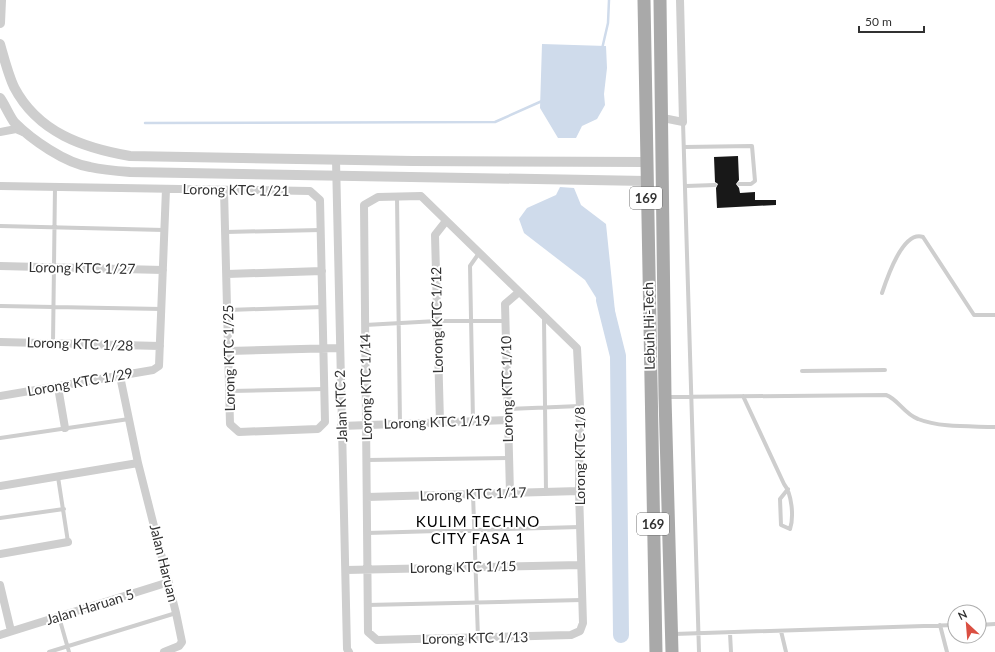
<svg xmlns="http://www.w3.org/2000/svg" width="995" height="652" font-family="Lato,sans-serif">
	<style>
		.water { fill: #cfdbeb }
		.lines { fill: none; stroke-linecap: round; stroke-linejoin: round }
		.stream { stroke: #cfdbeb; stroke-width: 2.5 }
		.river { stroke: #cfdbeb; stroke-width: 16 }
		.building { fill: #181818 }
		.service { stroke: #cecece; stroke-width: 4 }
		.minor { stroke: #cecece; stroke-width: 8 }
		.tertiary { stroke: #cecece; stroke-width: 10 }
		.primary { stroke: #a9a9a9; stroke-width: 13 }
		.labels { text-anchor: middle; stroke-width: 4; stroke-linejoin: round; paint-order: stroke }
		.shield { fill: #fff; stroke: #6f6f6f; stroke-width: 1 }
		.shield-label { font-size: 13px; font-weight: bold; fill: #313131 }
		.street-label { font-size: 14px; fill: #313131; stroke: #fff }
		.neighbourhood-label { font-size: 15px; letter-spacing: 1px; fill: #000; stroke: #fff }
	</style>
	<rect width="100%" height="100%" fill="#fff"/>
	<!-- water -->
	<path class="water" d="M542 44 606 46 607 68 604 94 605 105 597 119 582 126 576 138H558L540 108Z
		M560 187 574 188 581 205 606 224 616 321 605 322 600 304 585 280 524 233 519 219 527 208 556 195Z"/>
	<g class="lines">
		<!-- stream -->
		<path class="stream" d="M602 49 608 23 609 0
			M145 123 495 122 542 101"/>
		<!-- river -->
		<path class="river" d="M604 300 618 356 621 635"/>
	</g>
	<!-- building -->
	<path class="building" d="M738 156 739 180 736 184 739 188 740 193 755 192V200H776V205L717 208 716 188 718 184 715 182 714 157Z"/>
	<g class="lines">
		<!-- service -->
		<path class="service" d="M683 122 699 652
			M684 147 752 146 755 181 751 184H739
			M686 186 715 185
			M397 197 400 424
			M0 226 164 230
			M226 232 321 230
			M882 293C887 278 903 230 923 237L974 315H995
			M0 306 162 309
			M228 310 323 307
			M544 318 546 492
			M365 325 437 321H505
			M53 343 55 187
			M802 371 885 370
			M230 391 325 389
			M743 396 784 484C792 494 794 517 790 529L781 525 780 499 788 489
			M667 397 886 395C898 399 904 414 918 419 941 428 970 426 995 427
			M508 409 580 406
			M473 421 470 266 479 253
			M0 438 129 419
			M367 460 509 458
			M58 477 68 542
			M473 494 478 638
			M0 518 64 509
			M367 533 580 527
			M367 605 582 600
			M59 617 69 652
			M940 625 947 652
			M979 625 995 624
			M781 631 786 652
			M730 633 731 652
			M674 634 955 625
			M49 652 176 613"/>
		<!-- minor -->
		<path class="minor" d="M663 118 683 122 680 0
			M0 132 16 129 23 132
			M336 160 347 649 349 652
			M0 186 310 191 320 200 325 422 318 429 239 432 230 424 224 190
			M421 196 577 348 580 406 579 491 583 623 580 631 571 635 377 640 368 632 364 205 378 197Z
			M0 266 163 270
			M227 274 322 271
			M0 342 160 346
			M229 351 339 348
			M120 376 138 463 176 613 182 642 179 646 164 652
			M58 387 65 428
			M0 396 153 370 159 366 166 189
			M440 422 435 235 446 221
			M341 426 508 420
			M0 486 138 463
			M510 493 505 304 519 292
			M367 497 579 491
			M0 554 68 542
			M346 570 581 565
			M0 585 11 631
			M0 635 169 582"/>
		<!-- tertiary -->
		<path class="tertiary" d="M0 23 1 0
			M0 44C4 58 8 74 14 87 38 133 84 148 130 156L413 161 646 162
			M0 98C5 105 9 115 14 122 32 140 65 163 90 167 103 170 116 171 130 172L646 181"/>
		<!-- primary -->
		<path class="primary" d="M644 0 656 652
			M660 0 665 397 672 652"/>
	</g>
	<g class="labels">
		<!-- shield labels -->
		<g class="shield">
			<rect x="630" y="187" width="32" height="22" rx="3"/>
			<rect x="637" y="513" width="32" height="22" rx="3"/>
		</g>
		<g class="shield-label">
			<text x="646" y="203">169</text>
			<text x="653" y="529">169</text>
		</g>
		<!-- street labels -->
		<g class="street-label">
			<text transform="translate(236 190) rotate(1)" y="5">Lorong KTC 1/21</text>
			<text transform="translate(82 268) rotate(1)" y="5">Lorong KTC 1/27</text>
			<text transform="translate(437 320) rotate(-91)" y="5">Lorong KTC 1/12</text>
			<text transform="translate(649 326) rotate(-91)" y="5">Lebuh Hi-Tech</text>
			<text transform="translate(80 344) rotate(2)" y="5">Lorong KTC 1/28</text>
			<text transform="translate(229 358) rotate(-91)" y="5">Lorong KTC 1/25</text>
			<text transform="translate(80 382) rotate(-10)" y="5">Lorong KTC 1/29</text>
			<text transform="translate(366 387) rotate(-91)" y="5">Lorong KTC 1/14</text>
			<text transform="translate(507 389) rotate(-91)" y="5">Lorong KTC 1/10</text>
			<text transform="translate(341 406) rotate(-92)" y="5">Jalan KTC 2</text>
			<text transform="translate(437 422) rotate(-2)" y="5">Lorong KTC 1/19</text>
			<text transform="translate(580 456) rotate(-90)" y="5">Lorong KTC 1/8</text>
			<text transform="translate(473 494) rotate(-2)" y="5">Lorong KTC 1/17</text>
			<text transform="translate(164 563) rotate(76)" y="5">Jalan Haruan</text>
			<text transform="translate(463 567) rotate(-1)" y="5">Lorong KTC 1/15</text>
			<text transform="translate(90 607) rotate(-17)" y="5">Jalan Haruan 5</text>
			<text transform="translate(475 638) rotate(-1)" y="5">Lorong KTC 1/13</text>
		</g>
		<!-- neighbourhood labels -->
		<g class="neighbourhood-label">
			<text x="478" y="527">KULIM TECHNO<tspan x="478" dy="17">CITY FASA 1</tspan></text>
		</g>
	</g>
	<!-- north arrow -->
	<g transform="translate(967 624) rotate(334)"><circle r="19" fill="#ffffff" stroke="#adadad"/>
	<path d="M0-3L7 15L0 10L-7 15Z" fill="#da4f42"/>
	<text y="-6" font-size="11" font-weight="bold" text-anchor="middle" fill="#313131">N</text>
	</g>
	<!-- scale -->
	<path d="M859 26v6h65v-6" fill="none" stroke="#313131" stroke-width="2"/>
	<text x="865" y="26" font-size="12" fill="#313131" stroke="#ffffff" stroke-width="3" paint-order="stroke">50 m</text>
</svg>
